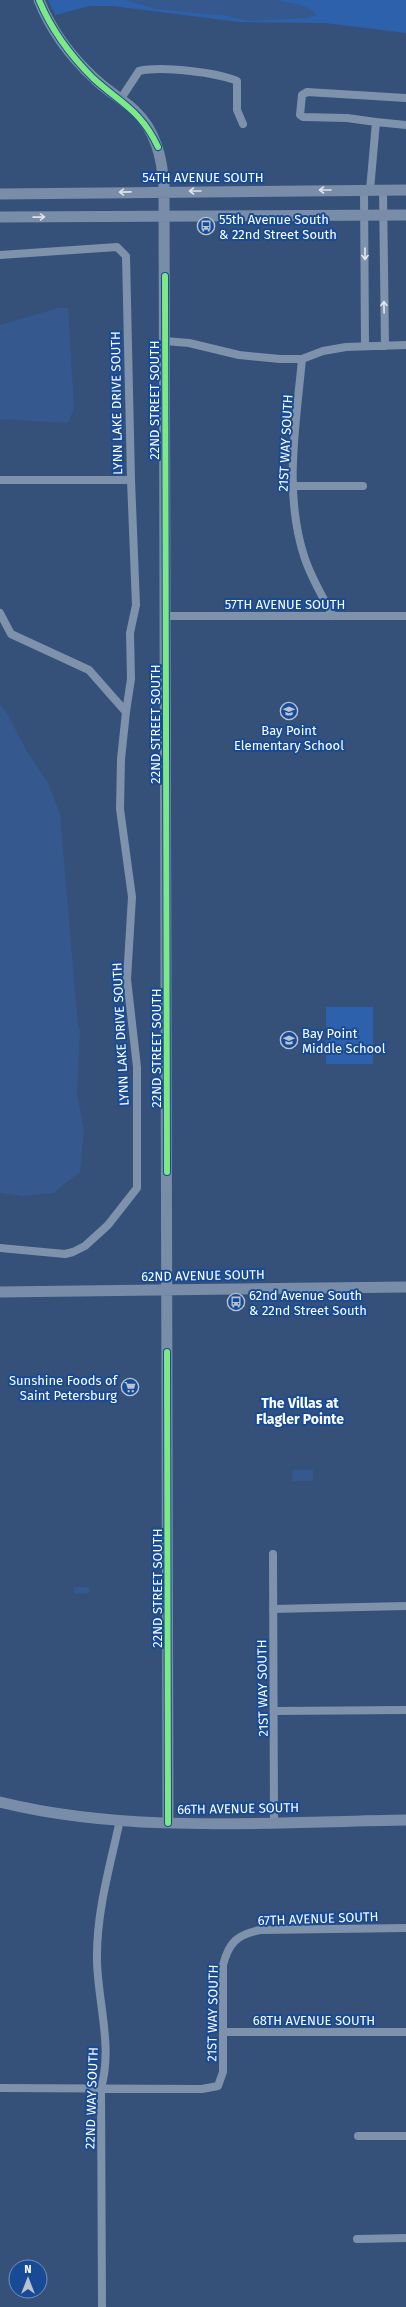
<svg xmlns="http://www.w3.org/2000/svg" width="406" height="2307" font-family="'Fira Sans',sans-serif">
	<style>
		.green { fill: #2d61ac }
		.water { fill: #35588e }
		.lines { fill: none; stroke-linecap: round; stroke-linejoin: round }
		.street { stroke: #7e92ab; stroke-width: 8 }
		.secondary { stroke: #798ca8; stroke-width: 11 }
		.cycleway-casing { stroke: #184b96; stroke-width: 8 }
		.cycleway { stroke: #7ce984; stroke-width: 6 }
		.oneway { stroke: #dee2e9 }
		.oneway2 { stroke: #e5e9ee }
		.labels { text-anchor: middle; stroke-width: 4; stroke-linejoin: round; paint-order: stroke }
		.street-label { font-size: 13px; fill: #fff; stroke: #184b96 }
		.poi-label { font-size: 13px; fill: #fff; stroke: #184b96; text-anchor: start }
		.neighbourhood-label { font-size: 14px; font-weight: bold; fill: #fff; stroke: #184b96 }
	</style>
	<rect width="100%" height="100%" fill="#355179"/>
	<!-- green -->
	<path class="green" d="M48 0H406V33L325 23 239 22 113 6H90L55 15Z
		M326 1007H373V1064H326Z"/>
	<!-- water -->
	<path class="water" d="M125 0H276C291 4 306 3 317 15L307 18 247 21 227 16 155 9Z
		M58 308H68L74 408 68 423 0 419V325Z
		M0 704 7 713 26 750 48 783 60 814 78 1026 80 1031 77 1093 84 1131 80 1172 53 1193 24 1196 0 1193Z
		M293 1470H313V1481H292Z
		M74 1587H89V1593L74 1594Z"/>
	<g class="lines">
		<!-- street -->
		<path class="street" d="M120 100 139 71C162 66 215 72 237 81V110L243 124
			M376 122 347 118 303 117 300 115 302 95 307 92 406 98
			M364 190 365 346
			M370 190 376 122 406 125
			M383 190 385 346
			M0 255 117 247 126 256 131 480H0
			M165 341 189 343 239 355 280 359H302L323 351 346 347 406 345
			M302 359C296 425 283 494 305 559 312 579 323 598 333 616
			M293 486H363
			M0 613 11 634 89 670 126 712 121 759 120 809 132 897 127 979 137 1067V1188L108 1225 85 1246 73 1252 65 1254 0 1248
			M165 616H406
			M126 712 131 679 130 633 136 605 131 480
			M273 1554 274 1822
			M273 1609 406 1606
			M275 1711 406 1710
			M223 2032H406
			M0 2088 202 2089 218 2086 223 2072V1965C229 1942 237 1935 260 1930L406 1928
			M358 2136H406
			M357 2239 406 2238
			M102 2307 101 2088C113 2047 98 2003 97 1961 96 1913 110 1866 120 1820"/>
		<!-- secondary -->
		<path class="secondary" d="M39 0C51 30 71 57 95 79 107 91 123 99 135 111 156 131 162 158 164 186L168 1823
			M0 194 406 190
			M0 217 406 215
			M0 1292 406 1287
			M0 1802C129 1834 273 1822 406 1820"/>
		<defs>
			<path id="cycleway" d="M39 0C51 29 71 56 93 78 120 103 141 110 158 147
				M165 276 167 1172
				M167 1352 168 1823"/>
		</defs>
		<!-- cycleway casing -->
		<use href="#cycleway" class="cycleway-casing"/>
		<!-- cycleway -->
		<use href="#cycleway" class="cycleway"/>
	</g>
	<!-- one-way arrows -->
	<defs><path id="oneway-shaft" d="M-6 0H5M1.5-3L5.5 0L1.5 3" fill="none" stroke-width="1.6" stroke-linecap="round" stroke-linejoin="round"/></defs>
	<g class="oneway">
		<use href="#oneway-shaft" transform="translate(325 190) rotate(180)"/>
		<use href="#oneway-shaft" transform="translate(195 191) rotate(180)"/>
		<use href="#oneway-shaft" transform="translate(125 192) rotate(179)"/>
		<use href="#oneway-shaft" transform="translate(39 217) rotate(-1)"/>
	</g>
	<g class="oneway2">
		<use href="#oneway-shaft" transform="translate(365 254) rotate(90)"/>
		<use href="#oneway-shaft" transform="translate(384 307) rotate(-91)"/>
	</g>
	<!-- icons -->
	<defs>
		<symbol id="bus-ring" viewBox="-11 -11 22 22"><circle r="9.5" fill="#184b96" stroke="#b8c2d0" stroke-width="1.5"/><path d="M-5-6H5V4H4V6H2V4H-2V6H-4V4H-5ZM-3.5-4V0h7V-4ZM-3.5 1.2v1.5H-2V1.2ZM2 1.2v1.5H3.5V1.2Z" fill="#b8c2d0"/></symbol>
		<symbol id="school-ring" viewBox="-11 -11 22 22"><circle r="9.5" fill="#184b96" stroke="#b8c2d0" stroke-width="1.5"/><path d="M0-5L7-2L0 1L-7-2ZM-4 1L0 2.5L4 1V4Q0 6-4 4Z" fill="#b8c2d0"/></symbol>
		<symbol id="supermarket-ring" viewBox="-11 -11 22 22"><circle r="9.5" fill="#184b96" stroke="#b8c2d0" stroke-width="1.5"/><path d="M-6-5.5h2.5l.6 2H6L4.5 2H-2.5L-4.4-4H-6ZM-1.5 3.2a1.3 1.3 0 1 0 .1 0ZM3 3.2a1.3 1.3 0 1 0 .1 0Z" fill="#b8c2d0"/></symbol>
	</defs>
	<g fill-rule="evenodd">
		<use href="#bus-ring" x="196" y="216" width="20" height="20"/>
		<use href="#school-ring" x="279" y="701" width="20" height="20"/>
		<use href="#school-ring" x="279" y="1030" width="20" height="20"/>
		<use href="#bus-ring" x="226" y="1292" width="20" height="20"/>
		<use href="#supermarket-ring" x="120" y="1377" width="20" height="20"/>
	</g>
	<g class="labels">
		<!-- street labels -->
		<g class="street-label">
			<text x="203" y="182">54TH AVENUE SOUTH</text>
			<text transform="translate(154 400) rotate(-90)" y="5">22ND STREET SOUTH</text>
			<text transform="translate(116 403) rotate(-91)" y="5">LYNN LAKE DRIVE SOUTH</text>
			<text transform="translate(285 443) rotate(-87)" y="5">21ST WAY SOUTH</text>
			<text x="285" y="609">57TH AVENUE SOUTH</text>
			<text transform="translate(155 724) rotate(-90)" y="5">22ND STREET SOUTH</text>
			<text transform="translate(120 1034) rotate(-93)" y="5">LYNN LAKE DRIVE SOUTH</text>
			<text transform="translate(156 1048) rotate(-90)" y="5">22ND STREET SOUTH</text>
			<text transform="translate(203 1275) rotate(-1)" y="5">62ND AVENUE SOUTH</text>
			<text transform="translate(157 1588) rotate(-90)" y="5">22ND STREET SOUTH</text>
			<text transform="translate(262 1688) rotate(-91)" y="5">21ST WAY SOUTH</text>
			<text transform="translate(238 1808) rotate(-1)" y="5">66TH AVENUE SOUTH</text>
			<text transform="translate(318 1918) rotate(-2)" y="5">67TH AVENUE SOUTH</text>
			<text transform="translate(212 2013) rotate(-89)" y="5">21ST WAY SOUTH</text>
			<text x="314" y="2025">68TH AVENUE SOUTH</text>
			<text transform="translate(91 2098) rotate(-88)" y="5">22ND WAY SOUTH</text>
		</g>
		<!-- poi labels -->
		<g class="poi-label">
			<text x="219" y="224">55th Avenue South<tspan x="219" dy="15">&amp; 22nd Street South</tspan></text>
			<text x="289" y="735" text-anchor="middle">Bay Point<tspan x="289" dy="15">Elementary School</tspan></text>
			<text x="302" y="1038">Bay Point<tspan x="302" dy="15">Middle School</tspan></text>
			<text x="249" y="1300">62nd Avenue South<tspan x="249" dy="15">&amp; 22nd Street South</tspan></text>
			<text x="117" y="1385" text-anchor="end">Sunshine Foods of<tspan x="117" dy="15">Saint Petersburg</tspan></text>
		</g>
		<!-- neighbourhood labels -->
		<g class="neighbourhood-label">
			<text x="300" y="1408">The Villas at<tspan x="300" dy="16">Flagler Pointe</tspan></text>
		</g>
	</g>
	<!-- north arrow -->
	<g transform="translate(28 2279)"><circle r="19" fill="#184b96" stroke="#7493c0"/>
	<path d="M0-3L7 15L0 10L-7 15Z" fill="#b8c2d0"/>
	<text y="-6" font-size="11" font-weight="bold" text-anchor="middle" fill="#ffffff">N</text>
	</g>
</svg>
